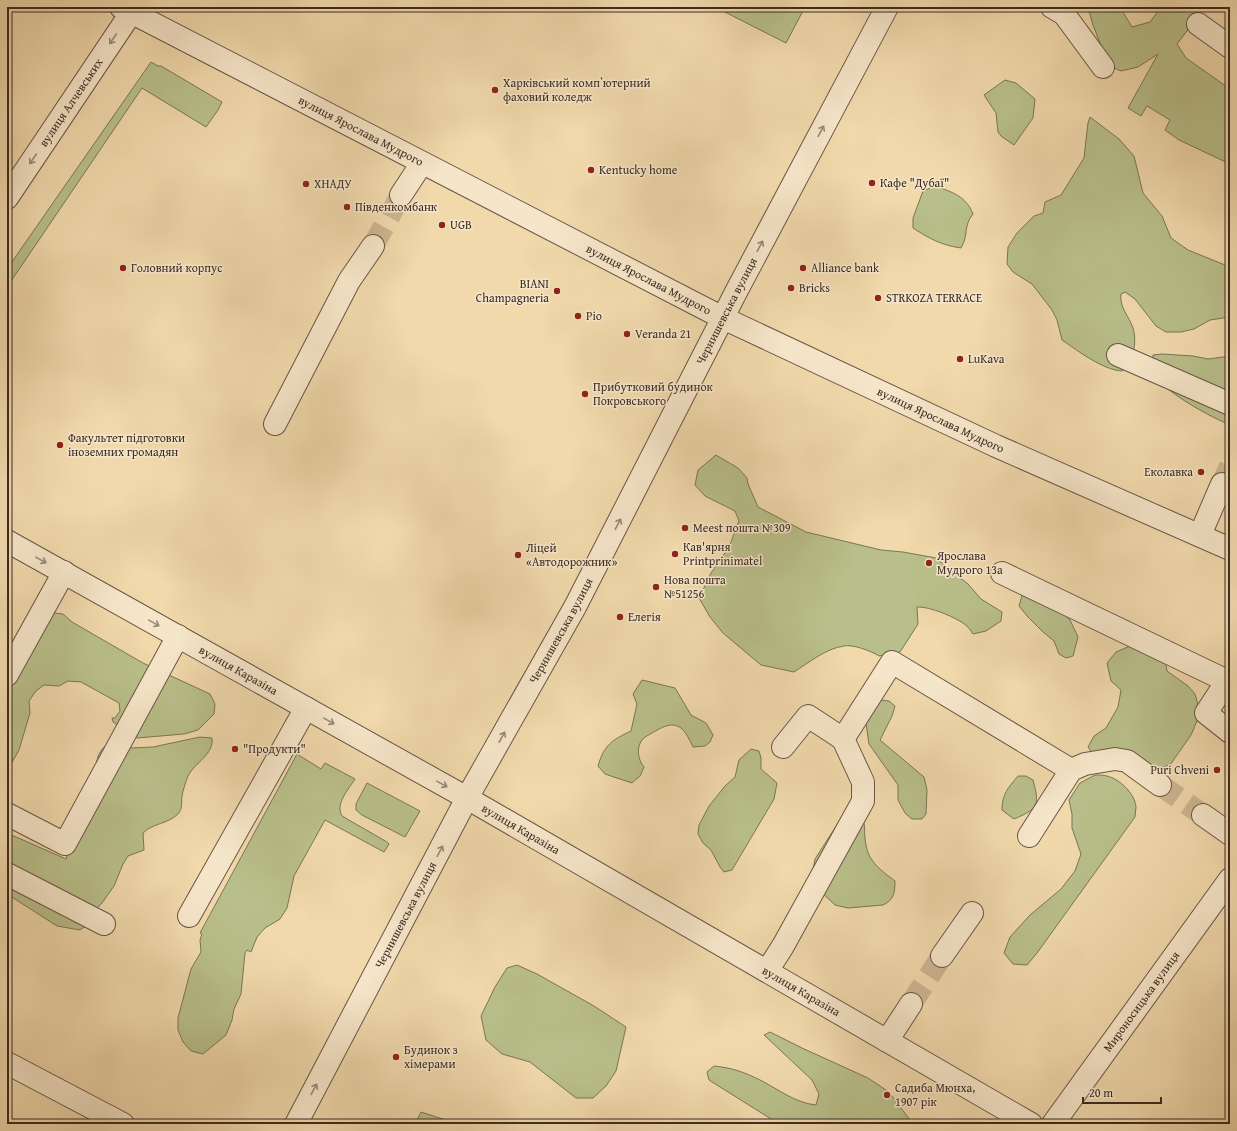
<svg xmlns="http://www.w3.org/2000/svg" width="1237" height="1131" font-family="'Gentium Book Plus',serif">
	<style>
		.green { fill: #b9bf8a; stroke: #7a7557 }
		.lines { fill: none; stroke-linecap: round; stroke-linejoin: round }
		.minor-tunnel { stroke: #cdb691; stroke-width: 22; stroke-dasharray: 22 11; stroke-linecap: butt }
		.minor-casing { stroke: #695646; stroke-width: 24 }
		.minor { stroke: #f6e6c9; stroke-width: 22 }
		.oneway { stroke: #998876 }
		.poi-dot { fill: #8f2418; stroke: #f6e6c9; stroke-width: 1.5 }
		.labels { text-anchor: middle; stroke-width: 3; stroke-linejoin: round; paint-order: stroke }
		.poi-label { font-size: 12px; fill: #3c2b24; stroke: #f6e6c9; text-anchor: start }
		.street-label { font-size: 12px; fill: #3c2b24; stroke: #f6e6c9 }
	</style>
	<rect width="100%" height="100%" fill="#f1d9ac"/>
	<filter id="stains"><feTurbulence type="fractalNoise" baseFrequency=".005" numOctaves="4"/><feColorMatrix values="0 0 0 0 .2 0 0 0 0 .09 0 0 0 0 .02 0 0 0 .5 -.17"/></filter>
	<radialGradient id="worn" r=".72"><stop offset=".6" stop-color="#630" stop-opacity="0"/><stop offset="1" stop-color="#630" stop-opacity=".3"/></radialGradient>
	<!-- green -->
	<path class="green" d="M715 7H805L786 43Z
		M1088 7H1120L1132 27 1150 22 1161 7H1200L1196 19 1177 44 1186 58 1230 89V164L1179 140 1165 130 1170 120 1147 106 1141 116 1128 108 1158 54 1138 67 1121 71 1112 67 1103 51 1093 25Z
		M151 62 158 66H161L222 102 218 110 206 127 142 88 7 287V269Z
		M1005 80 1016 83 1035 99 1033 118 1014 145 1001 136 998 132 996 113 984 95Z
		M1090 117 1119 139 1134 156 1143 193 1162 216 1171 238 1188 250 1230 267V317L1210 320 1194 329 1181 332H1166L1156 326 1135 299 1125 292 1121 294C1119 307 1129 316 1133 328 1137 341 1134 363 1122 371 1103 370 1078 351 1062 340L1057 320 1052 310 1032 284 1013 272 1007 264 1008 247 1017 233 1034 216 1043 213 1045 202 1061 195 1084 158 1088 123Z
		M935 186C952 192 966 196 973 214 963 226 969 235 961 248 941 245 930 239 913 228V218L923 191Z
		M1162 354 1193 356 1208 359 1230 356V425C1209 416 1178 399 1161 383 1157 379 1152 360 1153 355Z
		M716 455 738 468 747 478 748 484 758 507 806 532 881 550 903 552 936 558 968 584 981 599 1002 612 1001 621 986 631 973 634C971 631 969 628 967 626 958 618 929 606 917 607L918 624 900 652 879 656C871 651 853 644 844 646 827 648 808 663 794 672L761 665 723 633 710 617 699 598 711 573 729 547 739 521 735 511 705 496 695 485 698 470Z
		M1023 592 1052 603 1070 620 1078 637 1073 656 1066 658 1059 654 1054 641 1043 632 1028 617 1019 606Z
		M54 613 63 614 72 622 143 663 210 694 215 704 214 714 198 730 184 734 137 738 113 722 112 718H115L120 711 119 703 81 682 68 681 59 686 44 685 36 691 29 701 30 713 19 750 7 771V685L43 624Z
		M1142 641 1165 659 1167 671 1188 686 1195 694 1199 708 1197 721 1191 735 1170 765 1156 769 1095 757 1088 747 1094 736 1106 728 1118 707 1121 690 1111 681 1107 663 1116 652Z
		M642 680 675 688 691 715 706 723 713 735 710 742 705 746 693 747C690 741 686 732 681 728 671 721 661 728 652 733 649 735 644 737 642 740 636 748 638 760 644 767L640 776 632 783 605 774 598 766C604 745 612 740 631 731L637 704 633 694Z
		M881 700 889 701 895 706 892 716 880 740 924 777 927 790 926 814 922 819H912L905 813 898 800V785L869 744 866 723Z
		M200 737 212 738C214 755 195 762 188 776 186 781 183 790 182 796 181 803 183 808 178 814 168 824 153 823 143 833L144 850 128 856 123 864 114 886 102 903 97 908 90 923 80 930 57 926 7 894V833L66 859 96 769C97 752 101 749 114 739L130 748 153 747Z
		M751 749 759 751 761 758V769L777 783 774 799 732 870 724 872 720 867 711 850 703 843 698 834 699 825 709 806 725 786 735 777 739 760Z
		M297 754 321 769 325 763 355 779C348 790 335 804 342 816L387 842 389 844 384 852 325 820 294 876 287 908 280 919 265 928 257 937 251 952 247 950 245 953 241 994 234 1009 232 1020 226 1035 203 1054 191 1051 183 1042 178 1030V1018L191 969 201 952 200 940 202 934 200 933Z
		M1095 775C1098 775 1104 775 1107 776 1120 779 1135 794 1136 807 1136 810 1135 814 1135 817L1037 953 1027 965 1013 964 1004 953 1010 937 1030 915 1061 889 1075 871 1081 854 1072 828V814L1069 800 1080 783Z
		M1018 776H1026L1033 780C1040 805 1038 809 1014 819L1002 810C1002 794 1008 788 1018 776Z
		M367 783 420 811 405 837 362 815 356 810V804Z
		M843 817 862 819C866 825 864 831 865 838 867 861 878 868 895 881 895 892 894 900 883 905L848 908 835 905 818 889 813 870 815 859 840 820Z
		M517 965 537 974 594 1006 626 1027 616 1071 606 1086 593 1098H576L530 1062 502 1054 486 1040 481 1016 495 987 507 968Z
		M770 1032 802 1048 868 1078 889 1092 910 1120V1124H779L709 1080 707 1072 714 1066C733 1068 744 1072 762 1081 779 1090 796 1103 816 1105L819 1094 812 1080 764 1035Z
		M421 1112 455 1123 457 1124H415Z"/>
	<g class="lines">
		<!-- minor-tunnel -->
		<path class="minor-tunnel" d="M373 246 401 195
			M1222 484 1230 466
			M1160 785 1203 815
			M911 1004 942 956"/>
		<defs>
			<g id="minor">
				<path id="s1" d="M121 7 723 318 996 446 1230 549"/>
				<path d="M1052 7 1064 14 1103 67"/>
				<path d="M1198 24 1230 47"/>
				<path d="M401 195 422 163"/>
				<path id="s2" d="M7 198 135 7"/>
				<path d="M1118 355 1230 404"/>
				<path d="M275 424 349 281 373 246"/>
				<path d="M1200 535 1222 484"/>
				<path id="s3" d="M7 541 467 798 1031 1124"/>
				<path d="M1002 573 1227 681 1206 713 1230 732"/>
				<path d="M7 675 64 572"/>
				<path d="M783 747 808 716 843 739 892 662 1071 770"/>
				<path d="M7 814 65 844 178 636"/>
				<path d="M1203 815 1230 834"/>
				<path d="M1029 836 1071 770 1085 764 1115 759 1127 761 1160 785"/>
				<path d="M7 874 104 924"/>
				<path d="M189 916 306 708"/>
				<path d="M942 956 972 913"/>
				<path d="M767 971 783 946 863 801V782L843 739"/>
				<path d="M887 1041 911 1004"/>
				<path d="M7 1063 123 1124"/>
				<path id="s4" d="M296 1124 467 798 575 607 736 292 887 7"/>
				<path id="s5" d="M1053 1124 1230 879"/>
			</g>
		</defs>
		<!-- minor casing -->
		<use href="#minor" class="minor-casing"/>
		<!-- minor -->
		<use href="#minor" class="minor"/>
	</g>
	<!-- one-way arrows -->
	<defs><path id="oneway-shaft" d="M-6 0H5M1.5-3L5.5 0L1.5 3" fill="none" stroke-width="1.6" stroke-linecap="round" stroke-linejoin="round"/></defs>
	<g class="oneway">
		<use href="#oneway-shaft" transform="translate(113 39) rotate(124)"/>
		<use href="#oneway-shaft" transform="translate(821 131) rotate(-62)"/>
		<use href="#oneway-shaft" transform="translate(33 159) rotate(124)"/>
		<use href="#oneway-shaft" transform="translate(760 246) rotate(-62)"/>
		<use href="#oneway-shaft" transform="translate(618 524) rotate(-63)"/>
		<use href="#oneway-shaft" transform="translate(41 560) rotate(29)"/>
		<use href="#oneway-shaft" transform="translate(154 623) rotate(29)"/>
		<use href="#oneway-shaft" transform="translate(329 721) rotate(29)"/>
		<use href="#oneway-shaft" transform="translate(502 737) rotate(-61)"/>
		<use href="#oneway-shaft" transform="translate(442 784) rotate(29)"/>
		<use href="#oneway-shaft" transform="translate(440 851) rotate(-62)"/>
		<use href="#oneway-shaft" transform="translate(314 1089) rotate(-62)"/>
	</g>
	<!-- markers -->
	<g class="poi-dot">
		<circle cx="495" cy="90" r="4"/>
		<circle cx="591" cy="170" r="4"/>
		<circle cx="872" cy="183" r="4"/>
		<circle cx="306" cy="184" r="4"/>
		<circle cx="347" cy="207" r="4"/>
		<circle cx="442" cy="225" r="4"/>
		<circle cx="123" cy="268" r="4"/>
		<circle cx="803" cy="268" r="4"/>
		<circle cx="791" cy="288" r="4"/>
		<circle cx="557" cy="291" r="4"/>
		<circle cx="878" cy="298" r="4"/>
		<circle cx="578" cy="316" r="4"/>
		<circle cx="627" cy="334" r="4"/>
		<circle cx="960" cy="359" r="4"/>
		<circle cx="585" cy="394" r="4"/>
		<circle cx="60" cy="445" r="4"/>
		<circle cx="1201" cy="472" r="4"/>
		<circle cx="685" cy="528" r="4"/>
		<circle cx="675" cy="554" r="4"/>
		<circle cx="518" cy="555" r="4"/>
		<circle cx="929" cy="563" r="4"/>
		<circle cx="656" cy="587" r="4"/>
		<circle cx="620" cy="617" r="4"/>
		<circle cx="235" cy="749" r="4"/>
		<circle cx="1217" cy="770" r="4"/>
		<circle cx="396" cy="1057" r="4"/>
		<circle cx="887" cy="1095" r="4"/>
	</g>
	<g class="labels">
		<!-- poi labels -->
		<g class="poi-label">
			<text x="503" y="87">Харківський компʼютерний<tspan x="503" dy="14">фаховий коледж</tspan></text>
			<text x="599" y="174">Kentucky home</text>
			<text x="880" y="187">Кафе "Дубаї"</text>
			<text x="314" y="188">ХНАДУ</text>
			<text x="355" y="211">Південкомбанк</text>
			<text x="450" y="229">UGB</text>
			<text x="131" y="272">Головний корпус</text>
			<text x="811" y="272">Alliance bank</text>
			<text x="549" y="288" text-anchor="end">BIANI<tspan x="549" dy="14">Champagneria</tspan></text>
			<text x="799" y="292">Bricks</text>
			<text x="886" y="302">STRKOZA TERRACE</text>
			<text x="586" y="320">Ріо</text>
			<text x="635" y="338">Veranda 21</text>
			<text x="968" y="363">LuKava</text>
			<text x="593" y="391">Прибутковий будинок<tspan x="593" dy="14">Покровського</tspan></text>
			<text x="68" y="442">Факультет підготовки<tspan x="68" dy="14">іноземних громадян</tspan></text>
			<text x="1193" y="476" text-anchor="end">Еколавка</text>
			<text x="693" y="532">Meest пошта №309</text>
			<text x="683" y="551">Кав'ярня<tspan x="683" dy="14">Printprinimatel</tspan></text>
			<text x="526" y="552">Ліцей<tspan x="526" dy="14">«Автодорожник»</tspan></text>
			<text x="937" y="560">Ярослава<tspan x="937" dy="14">Мудрого 13а</tspan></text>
			<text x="664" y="584">Нова пошта<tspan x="664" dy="14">№51256</tspan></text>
			<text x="628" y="621">Елегія</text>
			<text x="243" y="753">"Продукти"</text>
			<text x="1209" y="774" text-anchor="end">Puri Chveni</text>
			<text x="404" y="1054">Будинок з<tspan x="404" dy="14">хімерами</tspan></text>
			<text x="895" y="1092">Садиба Мюнха,<tspan x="895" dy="14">1907 рік</tspan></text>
		</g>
		<!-- street labels -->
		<g class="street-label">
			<text dy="4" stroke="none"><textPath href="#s2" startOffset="115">вулиця Алчевських</textPath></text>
			<text dy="4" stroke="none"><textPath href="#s1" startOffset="270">вулиця Ярослава Мудрого</textPath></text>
			<text dy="4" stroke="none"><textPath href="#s1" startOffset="594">вулиця Ярослава Мудрого</textPath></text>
			<text dy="4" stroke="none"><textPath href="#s4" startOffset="920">Чернишевська вулиця</textPath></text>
			<text dy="4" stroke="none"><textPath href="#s1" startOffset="918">вулиця Ярослава Мудрого</textPath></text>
			<text dy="4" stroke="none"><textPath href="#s4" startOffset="560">Чернишевська вулиця</textPath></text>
			<text dy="4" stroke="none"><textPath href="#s3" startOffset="265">вулиця Каразіна</textPath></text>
			<text dy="4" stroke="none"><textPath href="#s3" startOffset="589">вулиця Каразіна</textPath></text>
			<text dy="4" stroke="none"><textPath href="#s4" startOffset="236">Чернишевська вулиця</textPath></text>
			<text dy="4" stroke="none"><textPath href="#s3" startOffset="913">вулиця Каразіна</textPath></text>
			<text dy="4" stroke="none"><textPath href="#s5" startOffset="151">Мироносицька вулиця</textPath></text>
		</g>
	</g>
	<!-- margin -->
	<rect width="1237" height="1131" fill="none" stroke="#f1d9ac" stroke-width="24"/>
	<rect x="8" y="8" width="1221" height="1115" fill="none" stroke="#3c2b24" stroke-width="2"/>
	<rect x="12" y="12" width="1213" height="1107" fill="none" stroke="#3c2b24"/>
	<!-- scale -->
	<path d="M1083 1097v6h78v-6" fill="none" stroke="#3c2b24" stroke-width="2"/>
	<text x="1089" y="1097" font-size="12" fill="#3c2b24" stroke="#f6e6c9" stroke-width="3" paint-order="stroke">20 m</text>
	<rect width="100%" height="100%" filter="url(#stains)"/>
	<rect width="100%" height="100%" fill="url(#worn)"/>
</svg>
